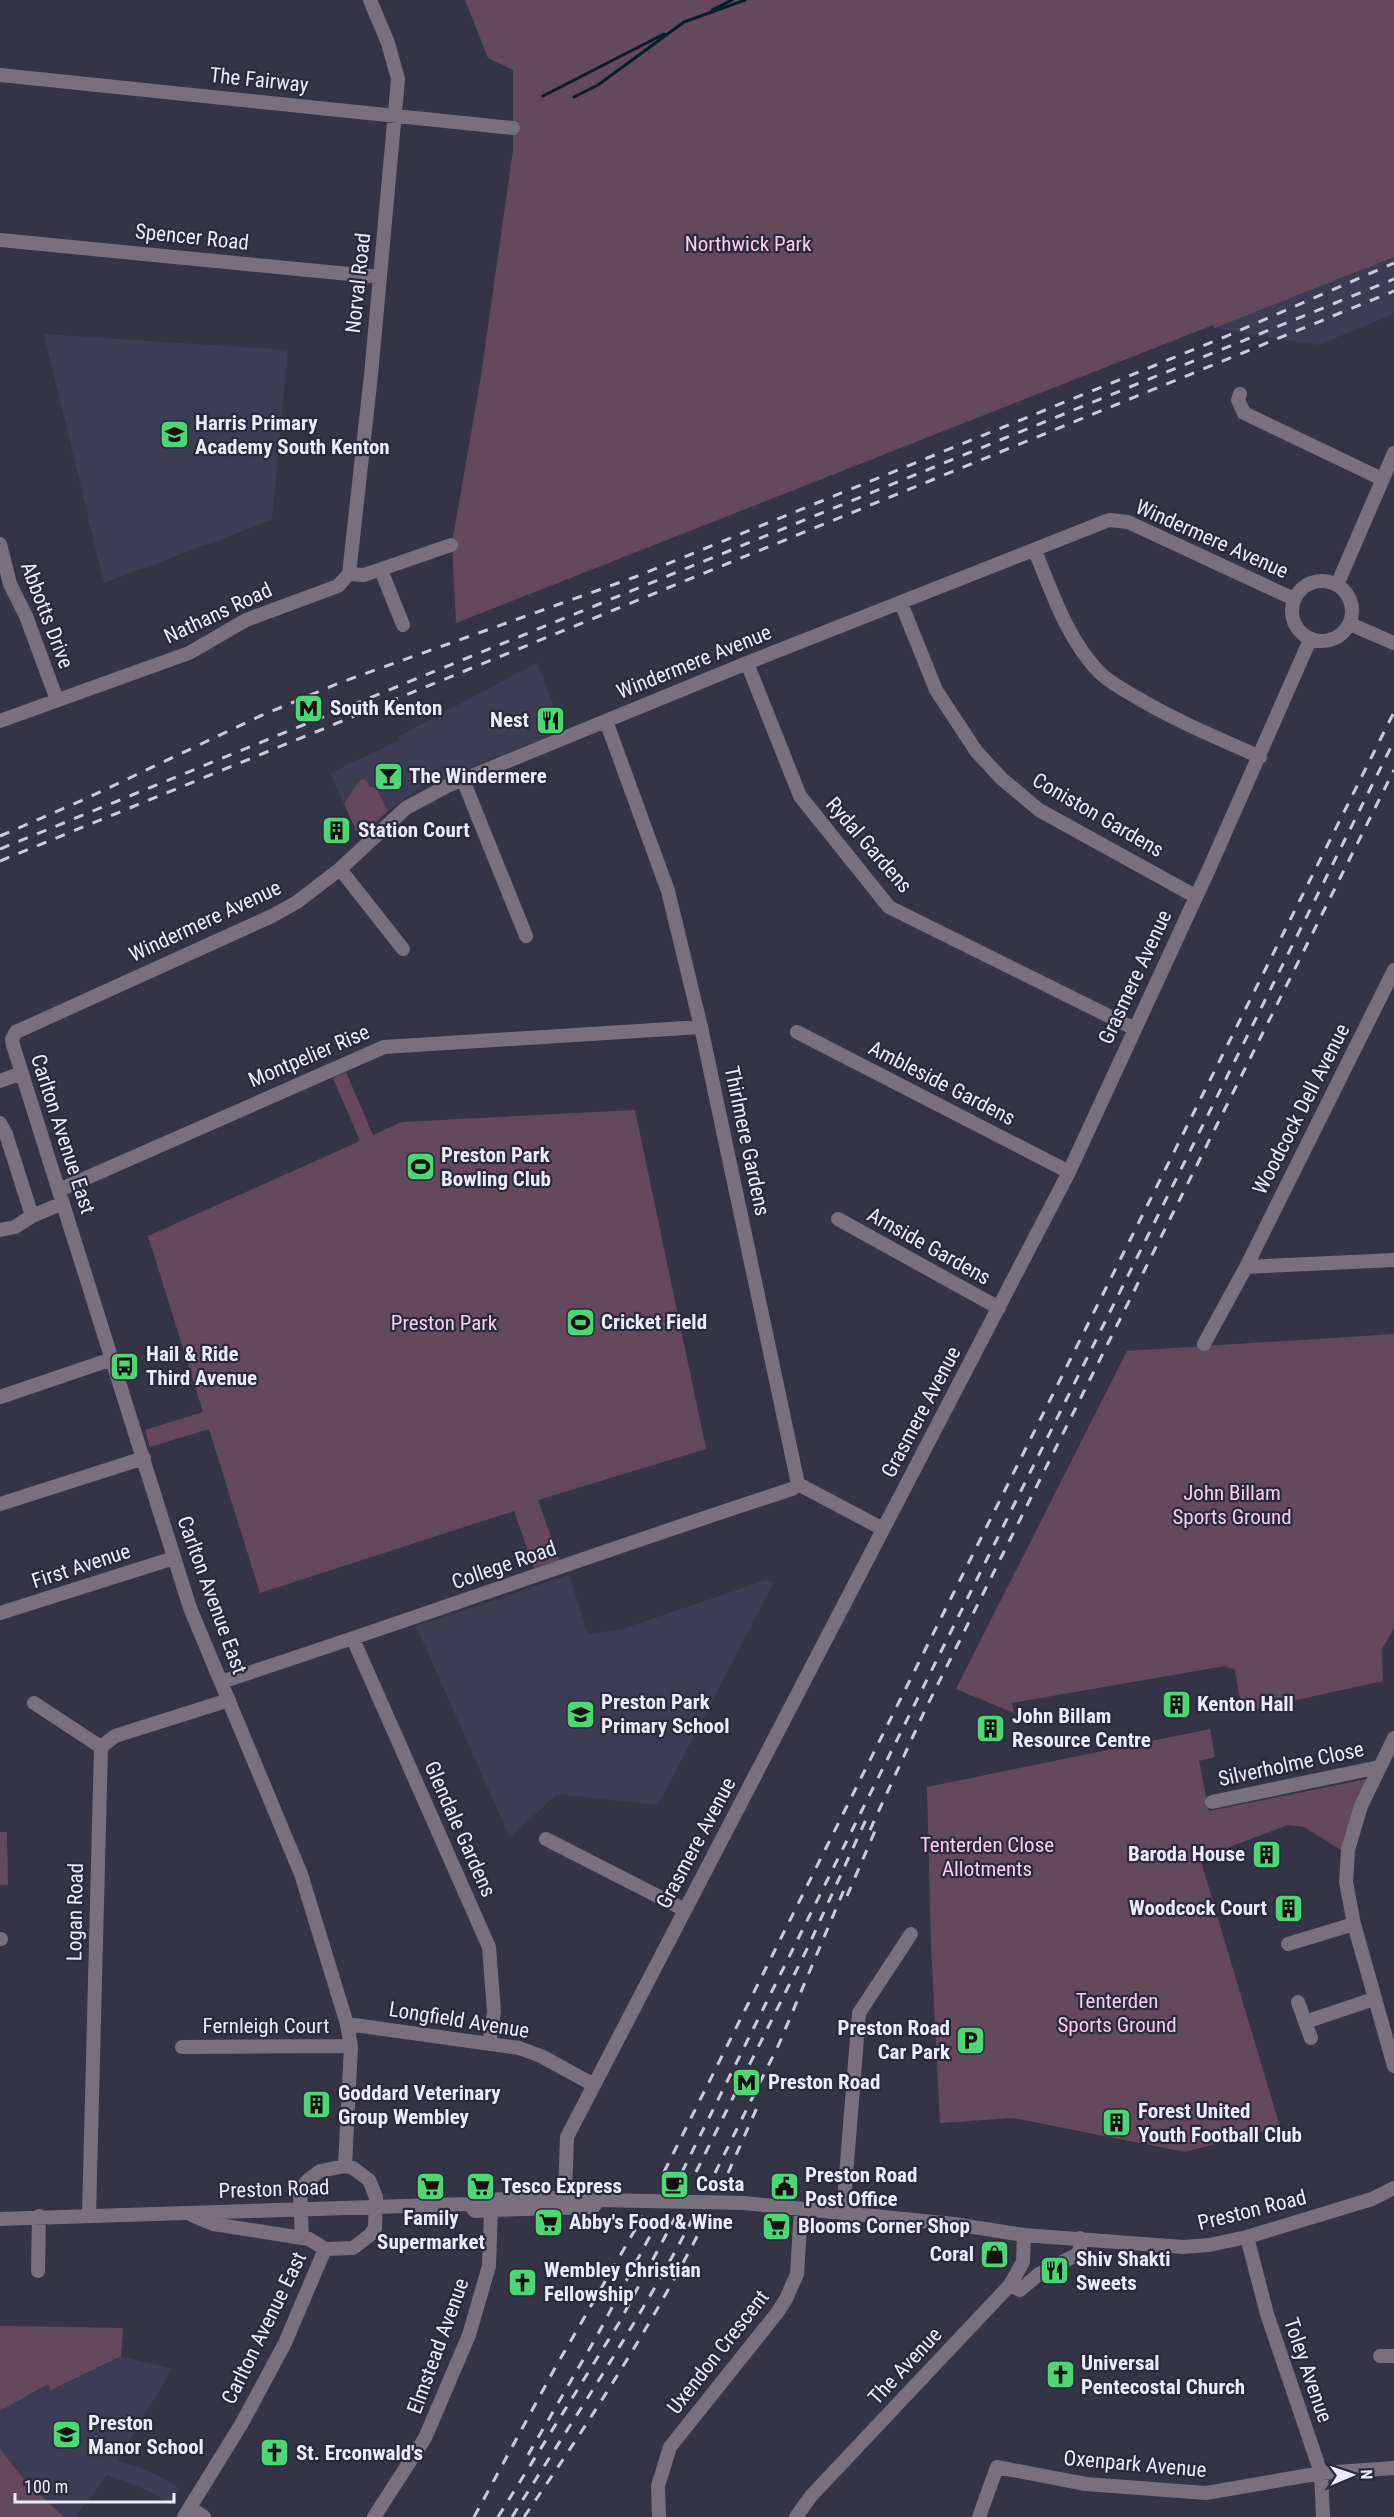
<svg xmlns="http://www.w3.org/2000/svg" width="1394" height="2517" font-family="'Roboto Condensed',sans-serif">
	<style>
		.built { fill: #3d3c55 }
		.green { fill: #64495c }
		.lines { fill: none; stroke-linecap: round; stroke-linejoin: round }
		.stream { stroke: #041e2a; stroke-width: 3 }
		.minor { stroke: #78707d; stroke-width: 14 }
		.rail { stroke: #cbcbd8; stroke-width: 3; stroke-dasharray: 10 10; stroke-linecap: butt }
		.labels { text-anchor: middle; stroke-width: 4.5; stroke-linejoin: round; paint-order: stroke }
		.street-label { font-size: 21px; fill: #ececf8; stroke: #2a2a3c }
		.park-label { font-size: 21px; fill: #facdeb; stroke: #2a2a3c }
		.poi-label { font-size: 21px; font-weight: bold; fill: #ececf8; stroke: #2a2a3c; text-anchor: start }
	</style>
	<rect width="100%" height="100%" fill="#343446"/>
	<!-- built -->
	<path class="built" d="M1394 257V314L1318 345 1215 328Z
		M44 334 288 350 272 520 104 583Z
		M537 663 563 730 418 789 388 811 359 837 330 773 398 741 399 736Z
		M569 1575 588 1634 622 1629 766 1580 774 1582 658 1805 557 1794 510 1838 416 1626Z
		M0 2326 123 2328 121 2356 172 2369 118 2460 153 2473 179 2488 171 2504 139 2486 107 2475 76 2517H0Z"/>
	<!-- green -->
	<path class="green" d="M465 0H1394V257L1215 328 1213 325 456 623 452 543 481 376 513 150V70L488 58Z
		M363 779 366 780 369 786 376 788 388 811 359 837 344 804 358 782Z
		M346 1072 373 1135 402 1122 635 1110 706 1449 538 1500 559 1560 534 1568 514 1511 260 1593 209 1429 150 1447 145 1430 203 1412 148 1236 360 1141 333 1078Z
		M1394 1334V1628L1382 1649 1383 1681 1242 1712 1235 1670 1225 1666 1012 1703 1014 1713 956 1689 1127 1351Z
		M1210 1729 1215 1757 1199 1761 1209 1811 1367 1779 1341 1850 1304 1827 1288 1825 1200 1858 1280 2127 1185 2152 1013 2118 940 2123 931 1945 927 1787Z
		M0 1832H7L8 1885H0Z
		M0 2326 123 2328 121 2356 51 2390 48 2384 0 2411Z
		M0 2449 27 2483 64 2517H0Z"/>
	<g class="lines">
		<!-- stream -->
		<path class="stream" d="M712 10 732 0
			M543 96 664 34
			M574 97 598 85 684 22 745 0"/>
		<!-- minor -->
		<path class="minor" d="M0 75 513 128
			M0 240 380 277
			M1240 394 1238 400 1244 413 1382 479
			M0 544 10 584 26 616 57 700
			M1035 551C1052 592 1067 639 1099 672 1109 682 1124 690 1136 697 1176 721 1218 738 1260 757
			M381 570 403 625
			M349 574 364 575 451 545
			M1292 611a30 30 0 1 1 60 0a30 30 0 1 1-60 0Z
			M1337 585 1394 453
			M901 603 936 690 976 751 1002 779 1039 810 1195 896
			M1350 624 1394 643
			M747 663 800 796 889 907 1135 1029
			M0 721 189 653 246 620 338 586 349 574 371 375 398 79 388 43 370 0
			M606 721 668 891 701 1027 798 1484 883 1529
			M463 780 526 936
			M340 869 403 949
			M797 1032 1069 1172
			M0 1081 22 1073
			M0 1123 6 1134 32 1216
			M59 1190 384 1047 701 1027
			M838 1219 999 1308
			M0 1230 15 1227 32 1216 63 1203
			M1246 1267 1394 1260
			M1204 1344 1246 1267 1394 970
			M0 1397 112 1359
			M0 1504 144 1458
			M0 1613 174 1558
			M353 1639 489 1947 494 2012 489 2044
			M221 1682C412 1620 601 1551 792 1489L798 1484
			M34 1703 101 1747
			M1394 1738 1361 1806 1348 1850 1346 1882 1354 1924 1394 2066
			M1212 1802 1379 1767
			M546 1839 685 1910
			M0 1939H1
			M1288 1944 1354 1924
			M1298 2002 1311 2038
			M1305 2022 1374 1999
			M347 2024 519 2048 541 2056 594 2085
			M182 2047 351 2046
			M345 2166 351 2046 347 2024 301 1874 190 1608 13 1045 12 1039 16 1032 272 916 297 902 340 869 406 808 447 786 747 663 1109 520 1128 522 1294 599
			M565 2196 567 2137 1069 1172 1209 869 1310 640
			M469 2204 475 2211 491 2210 593 2207 599 2200
			M843 2213 859 2013 911 1934
			M89 2215 101 1747 115 1736 229 1700
			M192 2215 213 2224 309 2239 325 2249 353 2248 370 2235 375 2228 376 2197 369 2180 353 2168 345 2166 320 2171 307 2181 300 2190 302 2238
			M0 2219 469 2204 475 2200 593 2197 599 2200 743 2203 954 2224 1024 2235 1183 2247 1209 2245 1247 2237 1372 2199 1394 2188
			M1247 2237 1267 2314 1321 2473 1323 2517
			M38 2271 39 2216
			M1010 2285 1020 2290 1039 2274 1076 2255 1080 2250V2238
			M1380 2356H1394
			M191 2508 204 2517
			M184 2517 242 2423 285 2343 325 2249
			M374 2517 425 2438 469 2335 489 2266 491 2210
			M659 2517 658 2486 670 2447 777 2313 786 2299 797 2274 801 2209
			M796 2517 811 2496 1010 2285 1023 2262 1024 2235
			M979 2517 997 2467 1086 2484 1206 2493 1321 2473 1394 2468"/>
		<!-- rail -->
		<path class="rail" d="M0 836 83 800 258 717 339 683 635 577 1227 336 1394 263
			M0 849 1394 279
			M0 861 1394 291
			M870 1830 925 1710 1394 770
			M847 1896 878 1824
			M664 2172 1394 712
			M682 2172 1394 741
			M696 2172 808 1947 868 1815
			M715 2173 779 2044 846 1885
			M728 2173 759 2103
			M528 2455 598 2334 660 2217
			M474 2517 555 2368 643 2216
			M498 2517 619 2323 675 2218
			M512 2517C574 2418 639 2322 693 2218
			M524 2517C590 2421 654 2322 706 2219"/>
	</g>
	<!-- icons -->
	<defs>
		<symbol id="school-square" viewBox="-11 -11 22 22"><rect x="-9" y="-9" width="18" height="18" rx="4" fill="#4ed675" stroke="#2a2a3c"/><path d="M0-5L7-2L0 1L-7-2ZM-4 1L0 2.5L4 1V4Q0 6-4 4Z" fill="#111"/></symbol>
		<symbol id="metro-square" viewBox="-11 -11 22 22"><rect x="-9" y="-9" width="18" height="18" rx="4" fill="#4ed675" stroke="#2a2a3c"/><path d="M-5.5 5V-5H-3L0 0L3-5H5.5V5H3V-.5L0 4L-3-.5V5Z" fill="#111"/></symbol>
		<symbol id="restaurant-square" viewBox="-11 -11 22 22"><rect x="-9" y="-9" width="18" height="18" rx="4" fill="#4ed675" stroke="#2a2a3c"/><path d="M-5-6h1v4h1v-4h1v4h1v-4h1v5L-1.5 .5V6h-2V.5L-5-1ZM5-6V6H3V1.5H1.5Q1.5-4 5-6Z" fill="#111"/></symbol>
		<symbol id="bar-square" viewBox="-11 -11 22 22"><rect x="-9" y="-9" width="18" height="18" rx="4" fill="#4ed675" stroke="#2a2a3c"/><path d="M-6-5H6L.8 .8V4.5H3.5V6h-7V4.5H-.8V.8Z" fill="#111"/></symbol>
		<symbol id="building-square" viewBox="-11 -11 22 22"><rect x="-9" y="-9" width="18" height="18" rx="4" fill="#4ed675" stroke="#2a2a3c"/><path d="M-4-6H4V6H1V3H-1V6H-4ZM-2.5-4.3h1.7v1.8h-1.7ZM.8-4.3h1.7v1.8H.8ZM-2.5-1h1.7V.8h-1.7ZM.8-1h1.7V.8H.8Z" fill="#111"/></symbol>
		<symbol id="stadium-square" viewBox="-11 -11 22 22"><rect x="-9" y="-9" width="18" height="18" rx="4" fill="#4ed675" stroke="#2a2a3c"/><path d="M0-5a6.5 5 0 1 0 0 10a6.5 5 0 1 0 0-10ZM-3.5-1.8h7v3.6h-7Z" fill="#111"/></symbol>
		<symbol id="bus-square" viewBox="-11 -11 22 22"><rect x="-9" y="-9" width="18" height="18" rx="4" fill="#4ed675" stroke="#2a2a3c"/><path d="M-5-6H5V4H4V6H2V4H-2V6H-4V4H-5ZM-3.5-4V0h7V-4ZM-3.5 1.2v1.5H-2V1.2ZM2 1.2v1.5H3.5V1.2Z" fill="#111"/></symbol>
		<symbol id="parking-square" viewBox="-11 -11 22 22"><rect x="-9" y="-9" width="18" height="18" rx="4" fill="#4ed675" stroke="#2a2a3c"/><path d="M-3.5-5.5H1a3.5 3.5 0 0 1 0 7H-1V5.5H-3.5ZM-1-3.4V-.6H.8a1.4 1.4 0 0 0 0-2.8Z" fill="#111"/></symbol>
		<symbol id="cafe-square" viewBox="-11 -11 22 22"><rect x="-9" y="-9" width="18" height="18" rx="4" fill="#4ed675" stroke="#2a2a3c"/><path d="M-5.5-4.5H6V0H3Q3 3.5 0 3.5H-2.5Q-5.5 3.5-5.5 0ZM3-3.2v2h1.7v-2ZM-6 4.5H4V6H-6Z" fill="#111"/></symbol>
		<symbol id="supermarket-square" viewBox="-11 -11 22 22"><rect x="-9" y="-9" width="18" height="18" rx="4" fill="#4ed675" stroke="#2a2a3c"/><path d="M-6-5.5h2.5l.6 2H6L4.5 2H-2.5L-4.4-4H-6ZM-1.5 3.2a1.3 1.3 0 1 0 .1 0ZM3 3.2a1.3 1.3 0 1 0 .1 0Z" fill="#111"/></symbol>
		<symbol id="civic-square" viewBox="-11 -11 22 22"><rect x="-9" y="-9" width="18" height="18" rx="4" fill="#4ed675" stroke="#2a2a3c"/><path d="M-.6-6.5H3V-4.5H.6V-3L4-1V1h2V6H-6V1h2V-1L-.6-3ZM-1.2 2.5V6h2.4V2.5Z" fill="#111"/></symbol>
		<symbol id="shop-square" viewBox="-11 -11 22 22"><rect x="-9" y="-9" width="18" height="18" rx="4" fill="#4ed675" stroke="#2a2a3c"/><path d="M-5-2.5h2.3a2.7 3.5 0 0 1 5.4 0H5L5.5 6h-11ZM-1.5-2.5h3a1.5 2.3 0 0 0-3 0Z" fill="#111"/></symbol>
		<symbol id="church-square" viewBox="-11 -11 22 22"><rect x="-9" y="-9" width="18" height="18" rx="4" fill="#4ed675" stroke="#2a2a3c"/><path d="M-1.2-6h2.4v3.5h3.3v2.4h-3.3V6h-2.4V-.1h-3.3v-2.4h3.3Z" fill="#111"/></symbol>
	</defs>
	<g fill-rule="evenodd">
		<use href="#school-square" x="158" y="418" width="33" height="33"/>
		<use href="#metro-square" x="292" y="692" width="33" height="33"/>
		<use href="#restaurant-square" x="534" y="704" width="33" height="33"/>
		<use href="#bar-square" x="372" y="760" width="33" height="33"/>
		<use href="#building-square" x="320" y="814" width="33" height="33"/>
		<use href="#stadium-square" x="404" y="1150" width="33" height="33"/>
		<use href="#stadium-square" x="564" y="1306" width="33" height="33"/>
		<use href="#bus-square" x="108" y="1350" width="33" height="33"/>
		<use href="#building-square" x="1160" y="1688" width="33" height="33"/>
		<use href="#school-square" x="564" y="1698" width="33" height="33"/>
		<use href="#building-square" x="974" y="1712" width="33" height="33"/>
		<use href="#building-square" x="1250" y="1838" width="33" height="33"/>
		<use href="#building-square" x="1272" y="1892" width="33" height="33"/>
		<use href="#parking-square" x="954" y="2024" width="33" height="33"/>
		<use href="#metro-square" x="730" y="2066" width="33" height="33"/>
		<use href="#building-square" x="300" y="2088" width="33" height="33"/>
		<use href="#building-square" x="1100" y="2106" width="33" height="33"/>
		<use href="#cafe-square" x="658" y="2168" width="33" height="33"/>
		<use href="#supermarket-square" x="464" y="2170" width="33" height="33"/>
		<use href="#supermarket-square" x="414" y="2170" width="33" height="33"/>
		<use href="#civic-square" x="768" y="2170" width="33" height="33"/>
		<use href="#supermarket-square" x="532" y="2206" width="33" height="33"/>
		<use href="#supermarket-square" x="760" y="2210" width="33" height="33"/>
		<use href="#shop-square" x="978" y="2238" width="33" height="33"/>
		<use href="#restaurant-square" x="1038" y="2254" width="33" height="33"/>
		<use href="#church-square" x="506" y="2266" width="33" height="33"/>
		<use href="#church-square" x="1044" y="2358" width="33" height="33"/>
		<use href="#school-square" x="50" y="2418" width="33" height="33"/>
		<use href="#church-square" x="258" y="2436" width="33" height="33"/>
	</g>
	<g class="labels">
		<!-- street labels -->
		<g class="street-label">
			<text transform="translate(259 80) rotate(6)" y="7">The Fairway</text>
			<text transform="translate(192 237) rotate(6)" y="7">Spencer Road</text>
			<text transform="translate(358 283) rotate(-84)" y="7">Norval Road</text>
			<text transform="translate(1212 539) rotate(24)" y="7">Windermere Avenue</text>
			<text transform="translate(218 613) rotate(-25)" y="7">Nathans Road</text>
			<text transform="translate(47 615) rotate(69)" y="7">Abbotts Drive</text>
			<text transform="translate(694 662) rotate(-22)" y="7">Windermere Avenue</text>
			<text transform="translate(1098 815) rotate(30)" y="7">Coniston Gardens</text>
			<text transform="translate(869 845) rotate(49)" y="7">Rydal Gardens</text>
			<text transform="translate(205 921) rotate(-25)" y="7">Windermere Avenue</text>
			<text transform="translate(1135 977) rotate(-65)" y="7">Grasmere Avenue</text>
			<text transform="translate(309 1056) rotate(-23)" y="7">Montpelier Rise</text>
			<text transform="translate(942 1083) rotate(27)" y="7">Ambleside Gardens</text>
			<text transform="translate(1301 1109) rotate(-63)" y="7">Woodcock Dell Avenue</text>
			<text transform="translate(63 1134) rotate(72)" y="7">Carlton Avenue East</text>
			<text transform="translate(747 1141) rotate(78)" y="7">Thirlmere Gardens</text>
			<text transform="translate(929 1246) rotate(29)" y="7">Arnside Gardens</text>
			<text transform="translate(921 1412) rotate(-62)" y="7">Grasmere Avenue</text>
			<text transform="translate(504 1565) rotate(-19)" y="7">College Road</text>
			<text transform="translate(81 1566) rotate(-18)" y="7">First Avenue</text>
			<text transform="translate(212 1595) rotate(70)" y="7">Carlton Avenue East</text>
			<text transform="translate(1291 1764) rotate(-12)" y="7">Silverholme Close</text>
			<text transform="translate(460 1829) rotate(66)" y="7">Glendale Gardens</text>
			<text transform="translate(696 1843) rotate(-62)" y="7">Grasmere Avenue</text>
			<text transform="translate(75 1912) rotate(-89)" y="7">Logan Road</text>
			<text transform="translate(459 2020) rotate(9)" y="7">Longfield Avenue</text>
			<text x="266" y="2033">Fernleigh Court</text>
			<text transform="translate(274 2189) rotate(-2)" y="7">Preston Road</text>
			<text transform="translate(1252 2210) rotate(-14)" y="7">Preston Road</text>
			<text transform="translate(264 2328) rotate(-64)" y="7">Carlton Avenue East</text>
			<text transform="translate(438 2346) rotate(-70)" y="7">Elmstead Avenue</text>
			<text transform="translate(718 2352) rotate(-52)" y="7">Uxendon Crescent</text>
			<text transform="translate(905 2366) rotate(-47)" y="7">The Avenue</text>
			<text transform="translate(1308 2370) rotate(71)" y="7">Toley Avenue</text>
			<text transform="translate(1135 2464) rotate(5)" y="7">Oxenpark Avenue</text>
		</g>
		<!-- park labels -->
		<g class="park-label">
			<text x="748" y="251">Northwick Park</text>
			<text x="444" y="1330">Preston Park</text>
			<text x="1232" y="1500">John Billam<tspan x="1232" dy="24">Sports Ground</tspan></text>
			<text x="987" y="1852">Tenterden Close<tspan x="987" dy="24">Allotments</tspan></text>
			<text x="1117" y="2008">Tenterden<tspan x="1117" dy="24">Sports Ground</tspan></text>
		</g>
		<!-- poi labels -->
		<g class="poi-label">
			<text x="195" y="430">Harris Primary<tspan x="195" dy="24">Academy South Kenton</tspan></text>
			<text x="330" y="715">South Kenton</text>
			<text x="529" y="727" text-anchor="end">Nest</text>
			<text x="409" y="783">The Windermere</text>
			<text x="358" y="837">Station Court</text>
			<text x="441" y="1162">Preston Park<tspan x="441" dy="24">Bowling Club</tspan></text>
			<text x="601" y="1329">Cricket Field</text>
			<text x="146" y="1361">Hail &amp; Ride<tspan x="146" dy="24">Third Avenue</tspan></text>
			<text x="601" y="1709">Preston Park<tspan x="601" dy="24">Primary School</tspan></text>
			<text x="1197" y="1711">Kenton Hall</text>
			<text x="1012" y="1723">John Billam<tspan x="1012" dy="24">Resource Centre</tspan></text>
			<text x="1245" y="1861" text-anchor="end">Baroda House</text>
			<text x="1267" y="1915" text-anchor="end">Woodcock Court</text>
			<text x="950" y="2035" text-anchor="end">Preston Road<tspan x="950" dy="24">Car Park</tspan></text>
			<text x="768" y="2089">Preston Road</text>
			<text x="338" y="2100">Goddard Veterinary<tspan x="338" dy="24">Group Wembley</tspan></text>
			<text x="1138" y="2118">Forest United<tspan x="1138" dy="24">Youth Football Club</tspan></text>
			<text x="805" y="2182">Preston Road<tspan x="805" dy="24">Post Office</tspan></text>
			<text x="696" y="2191">Costa</text>
			<text x="501" y="2193">Tesco Express</text>
			<text x="431" y="2225" text-anchor="middle">Family<tspan x="431" dy="24">Supermarket</tspan></text>
			<text x="569" y="2229">Abby's Food &amp; Wine</text>
			<text x="798" y="2233">Blooms Corner Shop</text>
			<text x="974" y="2261" text-anchor="end">Coral</text>
			<text x="1076" y="2266">Shiv Shakti<tspan x="1076" dy="24">Sweets</tspan></text>
			<text x="544" y="2277">Wembley Christian<tspan x="544" dy="24">Fellowship</tspan></text>
			<text x="1081" y="2370">Universal<tspan x="1081" dy="24">Pentecostal Church</tspan></text>
			<text x="88" y="2430">Preston<tspan x="88" dy="24">Manor School</tspan></text>
			<text x="296" y="2460">St. Erconwald's</text>
		</g>
	</g>
	<!-- north arrow -->
	<g transform="translate(1352 2475) rotate(88)" stroke="#2a2a3c" stroke-width="4.5" paint-order="stroke">
	<path d="M0-4.5L10 22L0 15L-10 22Z" fill="#ececf8"/>
	<text y="-9" font-size="16" font-weight="bold" text-anchor="middle" fill="#ececf8">N</text>
	</g>
	<!-- scale -->
	<path d="M15 2493v9h159v-9" fill="none" stroke="#ececf8" stroke-width="3"/>
	<text x="24" y="2493" font-size="18" fill="#ececf8" stroke="#2a2a3c" stroke-width="4.5" paint-order="stroke">100 m</text>
</svg>
